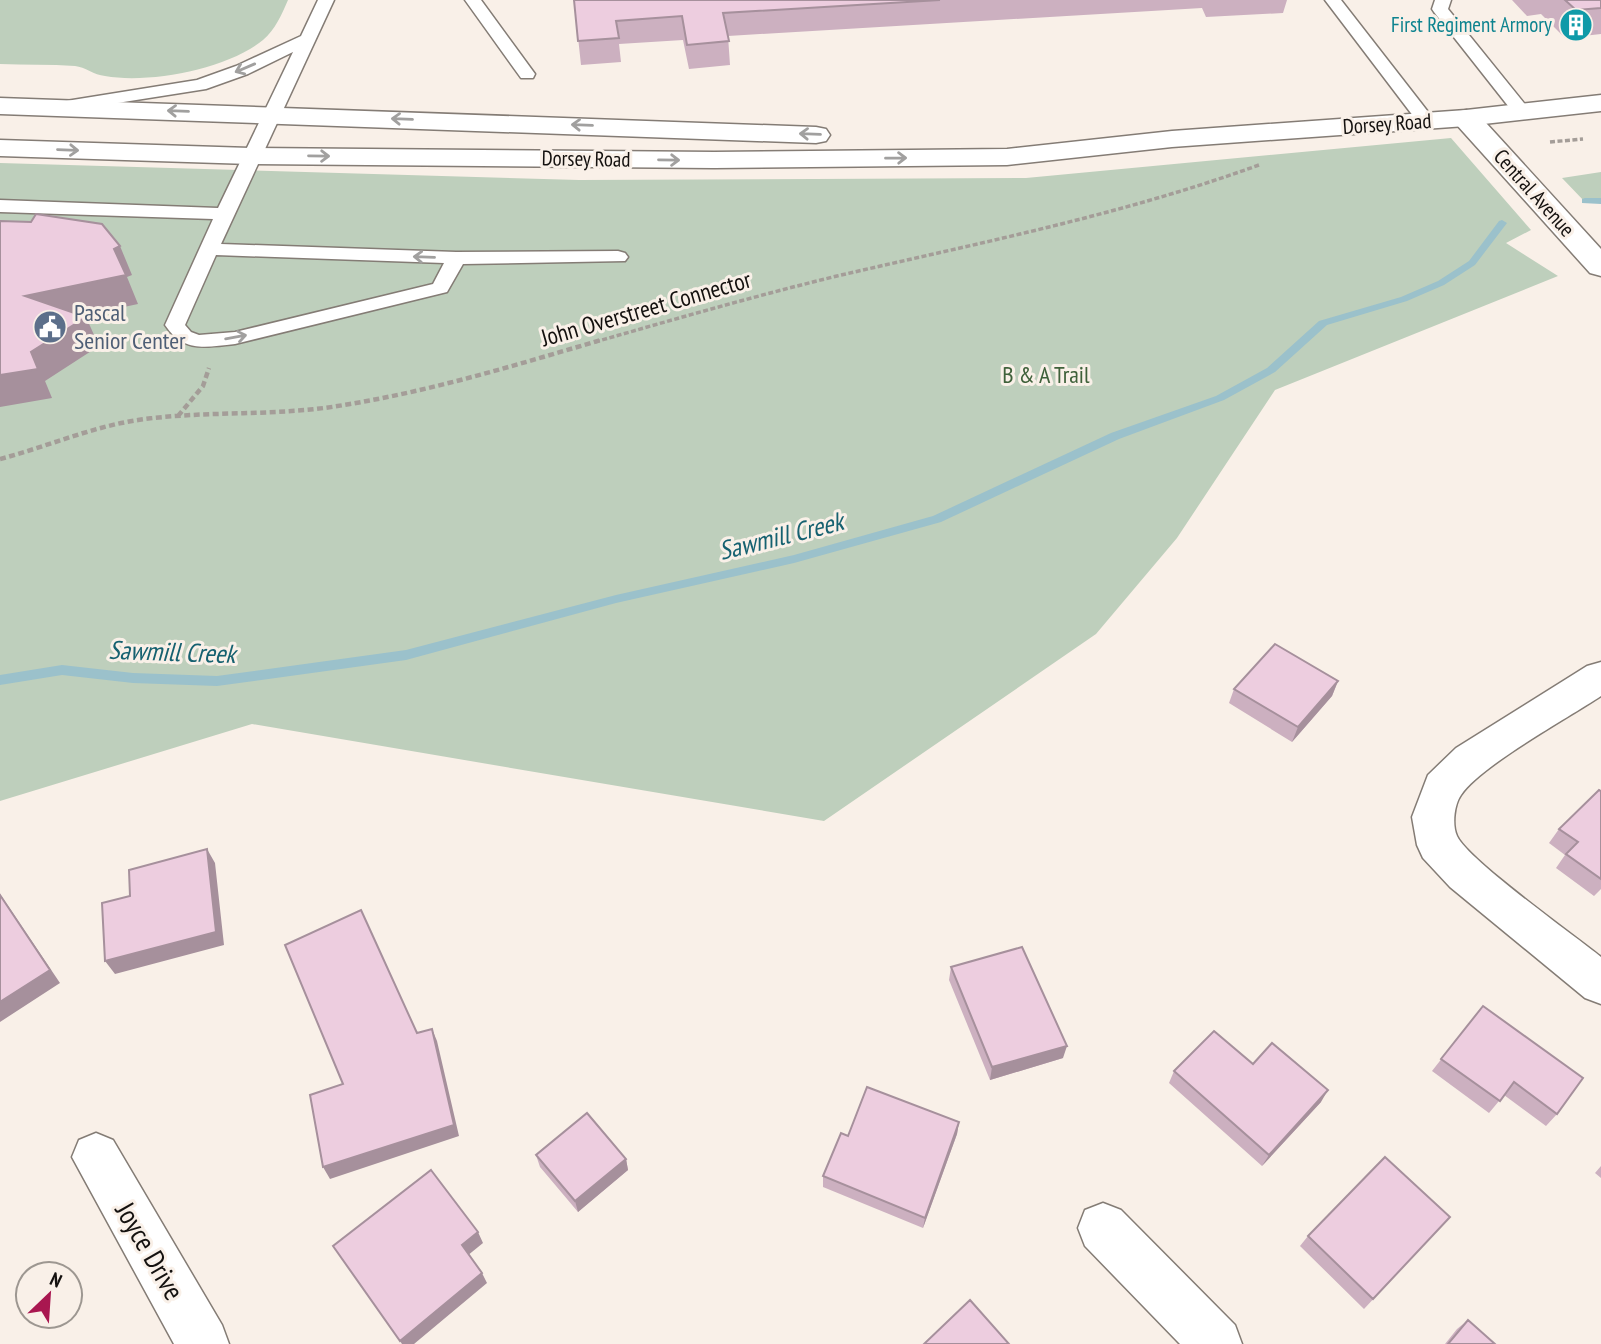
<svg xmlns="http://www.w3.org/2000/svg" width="1601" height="1344" font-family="'PT Sans Narrow',sans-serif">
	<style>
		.green { fill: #becfbc }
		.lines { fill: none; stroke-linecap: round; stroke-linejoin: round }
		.stream { fill: #9bc1cb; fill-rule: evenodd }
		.lane-casing { stroke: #847c75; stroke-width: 3 }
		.street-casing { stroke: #847c75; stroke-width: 3 }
		.secondary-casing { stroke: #847c75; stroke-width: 3 }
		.path-far1 { stroke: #a49d98; stroke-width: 3.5; stroke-dasharray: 5 2.5; stroke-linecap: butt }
		.path { stroke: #a49d98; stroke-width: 4.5; stroke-dasharray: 6 3.5; stroke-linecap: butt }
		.lane { fill: #fff; fill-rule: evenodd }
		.street { fill: #fff; fill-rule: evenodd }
		.secondary { fill: #fff; fill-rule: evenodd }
		.wall { fill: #ccb0c0 }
		.shaded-wall { fill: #a6909c }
		.building { fill: #edcddf; stroke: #a6909c; stroke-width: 2 }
		.oneway { stroke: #a1a09f }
		.labels { text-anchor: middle; stroke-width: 6; stroke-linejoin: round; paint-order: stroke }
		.far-culture-label { font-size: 21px; fill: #0d838f; stroke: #f9f0e8; text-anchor: end }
		.far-street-label { font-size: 21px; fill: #14110f; stroke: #f9f0e8 }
		.street-label { font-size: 24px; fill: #14110f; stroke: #f9f0e8 }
		.service-label { font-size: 24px; fill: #4e5e75; stroke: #f9f0e8; text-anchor: start }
		.park-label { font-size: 24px; fill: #3f613a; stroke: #f9f0e8 }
		.water-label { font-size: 26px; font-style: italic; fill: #166170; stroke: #f9f0e8 }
		.near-street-label { font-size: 28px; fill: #14110f; stroke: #f9f0e8 }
	</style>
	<rect width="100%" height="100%" fill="#f9f0e8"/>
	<!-- green -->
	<path class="green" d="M0 0H288C282 14 275 30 263 40 228 69 149 84 105 76 94 75 85 67 75 66 50 64 25 65 0 64Z
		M1451 138 1531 230 1506 243 1558 276 1275 390 1177 538 1096 634 824 821 252 724 0 801V163L579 180 1026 178Z
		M1601 172V199L1585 202 1562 178Z"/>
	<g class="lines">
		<!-- stream -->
		<path class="stream" d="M1585 198H1601V204L1582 203V199Z
			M1502 220 1507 223 1475 265 1444 285 1407 301 1327 325 1275 372 1224 400 1119 439 941 522 794 563 616 603 406 660 217 686 133 683 62 675 0 685V675L62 665 133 673 217 676 406 650 616 595 794 555 933 516 1111 433 1216 396 1267 368 1319 321 1401 297 1438 281 1469 261 1499 221Z"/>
		<defs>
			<path id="lane" d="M318 0H334L221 244 456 252 618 251 625 253 628 257 625 261 463 264 447 292 235 344C205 347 184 353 165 325L213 219 0 212V200L218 208 293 52 248 74 206 89 60 112 51 107 60 102 197 80 236 66 301 36ZM216 255 444 263 433 284 235 332 199 335 191 332 185 325Z
				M465 0H481L535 74 533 78H521Z
				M1325 0H1341L1432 117 1435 121 1432 125H1420Z
				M1435 0H1451L1448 9 1528 108 1531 112 1528 116H1516L1434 12 1432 9Z"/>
			<path id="street" d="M1466 110 1476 112 1601 249V276L1590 273 1456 124 1452 118 1456 112Z
				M1601 662V696C1568 718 1480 766 1461 795 1454 805 1452 825 1457 836 1468 860 1575 936 1601 957V1004L1585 998 1450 887 1423 858 1417 845 1412 817 1428 775 1456 748 1587 666Z
				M96 1133 113 1140 222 1325 229 1344H174L72 1157 79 1140Z
				M1103 1203 1121 1210 1235 1325 1242 1344H1180L1085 1246 1078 1228 1085 1210Z"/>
			<path id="secondary" d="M1601 95V111L1466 126 1172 147 1007 165 714 168 250 164 0 156V140L250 148 714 152 1007 149 1172 131 1466 110Z
				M0 98 816 127 826 129 830 135 826 141 816 143 0 114Z"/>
		</defs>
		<!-- lane casing -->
		<use href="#lane" class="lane-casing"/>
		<!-- street casing -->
		<use href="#street" class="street-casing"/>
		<!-- secondary casing -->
		<use href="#secondary" class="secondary-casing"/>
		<!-- path-far1 -->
		<path class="path-far1" d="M1550 142 1583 139
			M595 342C675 319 755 296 837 276 979 243 1121 215 1259 165"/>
		<!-- path -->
		<path class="path" d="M178 416 203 386 209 368
			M0 459C46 447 91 427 138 420 206 410 276 417 344 405 431 391 516 365 601 340"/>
		<!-- lane -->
		<use href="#lane" class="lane"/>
		<!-- street -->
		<use href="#street" class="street"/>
		<!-- secondary -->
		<use href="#secondary" class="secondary"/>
	</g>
	<!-- wall -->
	<path class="wall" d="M574 0H1287L1283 13 1206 17 1202 8 728 36 730 65 689 69 683 40 619 44 621 62 581 65Z
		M1512 0H1601V34L1565 38 1541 14 1527 16Z
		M1338 681 1332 696 1292 742 1229 703 1234 689Z
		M1601 791V889L1594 896 1556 868 1565 855 1549 843 1559 829Z
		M951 967 1063 1058 990 1080 949 980Z
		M1483 1006 1557 1114 1546 1126 1504 1095 1489 1113 1432 1071Z
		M1253 1064 1321 1102 1262 1166 1169 1083 1174 1071Z
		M959 1122 957 1134 923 1228 823 1187V1176L848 1136Z
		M536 1155 626 1159 628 1170 578 1212 540 1167Z
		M1601 1166V1178L1595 1173Z
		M1450 1217 1364 1309 1300 1246 1308 1236Z
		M1468 1320 1495 1344H1445L1457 1329Z"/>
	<!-- shaded-wall -->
	<path class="shaded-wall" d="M120 246 132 275 127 277 138 304 39 325 25 296Z
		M86 317 99 346 45 381 52 398 0 407V375L31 352Z
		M1338 681 1332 696 1292 742 1298 727Z
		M207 849 215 863 224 945 115 974 105 961Z
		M0 894 60 983 0 1022Z
		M432 1029 437 1041 459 1136 330 1179 323 1167Z
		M1067 1046 1063 1058 990 1080 992 1067Z
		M1328 1090 1321 1102 1262 1166 1269 1155Z
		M959 1122 957 1134 923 1228 925 1218Z
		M626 1159 628 1170 578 1212 575 1201Z
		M478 1232 483 1243 467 1256 462 1245Z
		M482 1273 487 1283 414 1344H402L400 1341Z"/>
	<!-- building -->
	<path class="building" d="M574 0H940L723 13 729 41 687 45 682 16 616 21 619 38 578 41Z
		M1565 0H1601V8L1576 10Z
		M36 214 102 224 120 246 114 249 126 275 25 296 86 317 31 352 38 369 0 375V221L31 222Z
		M1275 644 1338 681 1298 727 1234 689Z
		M1599 790 1601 791V879L1566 854 1578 842 1559 829Z
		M207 849 216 932 105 961 102 903 130 896 129 870Z
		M0 895 50 970 0 1002Z
		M361 910 417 1033 432 1029 454 1125 323 1167 310 1095 343 1084 285 945Z
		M1022 947 1067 1046 992 1067 951 967Z
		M1483 1006 1583 1078 1557 1114 1514 1082 1500 1101 1441 1059Z
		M1214 1031 1253 1064 1272 1043 1328 1090 1269 1155 1174 1071Z
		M867 1087 959 1122 925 1218 823 1176 841 1133 848 1136Z
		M587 1113 626 1159 575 1201 536 1155Z
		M1385 1157 1450 1217 1373 1299 1308 1236Z
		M431 1170 478 1232 462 1245 482 1273 400 1341 333 1246Z
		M970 1300 1009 1344H924Z
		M1468 1320 1495 1344H1448Z"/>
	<!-- one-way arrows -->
	<defs><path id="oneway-shaft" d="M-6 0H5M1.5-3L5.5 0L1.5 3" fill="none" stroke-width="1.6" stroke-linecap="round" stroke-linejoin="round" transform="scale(1.75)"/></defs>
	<g class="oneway">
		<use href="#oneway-shaft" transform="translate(245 68) rotate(157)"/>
		<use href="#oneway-shaft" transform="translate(178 111) rotate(-178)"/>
		<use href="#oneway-shaft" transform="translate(402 119) rotate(-178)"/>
		<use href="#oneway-shaft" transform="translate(582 125) rotate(-178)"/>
		<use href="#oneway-shaft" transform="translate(810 134) rotate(-178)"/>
		<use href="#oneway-shaft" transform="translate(68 150) rotate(2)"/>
		<use href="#oneway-shaft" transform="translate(319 156) rotate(1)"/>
		<use href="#oneway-shaft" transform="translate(896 158) rotate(-1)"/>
		<use href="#oneway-shaft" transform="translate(669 160) rotate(1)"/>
		<use href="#oneway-shaft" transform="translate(424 257) rotate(-178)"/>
		<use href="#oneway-shaft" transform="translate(236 337) rotate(-10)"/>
	</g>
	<!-- icons -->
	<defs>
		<symbol id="building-disc" viewBox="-11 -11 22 22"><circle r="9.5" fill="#0f9aa8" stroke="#f9f0e8"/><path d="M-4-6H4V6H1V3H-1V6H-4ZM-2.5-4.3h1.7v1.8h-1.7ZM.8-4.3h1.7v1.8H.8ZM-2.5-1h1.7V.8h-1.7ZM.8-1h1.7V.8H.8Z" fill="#fff"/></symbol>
		<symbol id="civic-disc" viewBox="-11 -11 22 22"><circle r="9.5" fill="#5c6f8a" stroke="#f9f0e8"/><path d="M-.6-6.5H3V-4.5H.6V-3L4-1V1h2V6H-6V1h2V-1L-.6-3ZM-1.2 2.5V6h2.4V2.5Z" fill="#fff"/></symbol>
	</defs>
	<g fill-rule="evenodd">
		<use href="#building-disc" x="1557" y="6" width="38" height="38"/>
		<use href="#civic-disc" x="31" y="308" width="38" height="38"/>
	</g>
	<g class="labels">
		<!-- far-culture labels -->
		<g class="far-culture-label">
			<text x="1552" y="32">First Regiment Armory</text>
		</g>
		<!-- far-street labels -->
		<g class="far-street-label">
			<text transform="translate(1387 124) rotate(-4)" y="7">Dorsey Road</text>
			<text transform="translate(586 159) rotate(1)" y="7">Dorsey Road</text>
			<text transform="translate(1534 193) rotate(48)" y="7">Central Avenue</text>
		</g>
		<!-- street labels -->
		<g class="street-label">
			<text transform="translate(646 309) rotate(-16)" y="8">John Overstreet Connector</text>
		</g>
		<!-- service labels -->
		<g class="service-label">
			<text x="74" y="321">Pascal<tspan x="74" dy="28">Senior Center</tspan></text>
		</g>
		<!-- park labels -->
		<g class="park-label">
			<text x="1046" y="383">B &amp; A Trail</text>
		</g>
		<!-- water labels -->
		<g class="water-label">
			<text transform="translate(781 536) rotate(-14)" y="9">Sawmill Creek</text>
			<text transform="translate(172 652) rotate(2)" y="9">Sawmill Creek</text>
		</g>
		<!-- near-street labels -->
		<g class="near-street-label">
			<text transform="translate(150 1251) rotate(60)" y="10">Joyce Drive</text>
		</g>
	</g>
	<!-- north arrow -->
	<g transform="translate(49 1295) rotate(25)"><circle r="33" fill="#f9f0e8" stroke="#9d9791" stroke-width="2"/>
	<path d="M0-5L12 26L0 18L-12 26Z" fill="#a91750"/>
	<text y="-10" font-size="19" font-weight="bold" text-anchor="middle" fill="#14110f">N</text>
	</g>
</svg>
